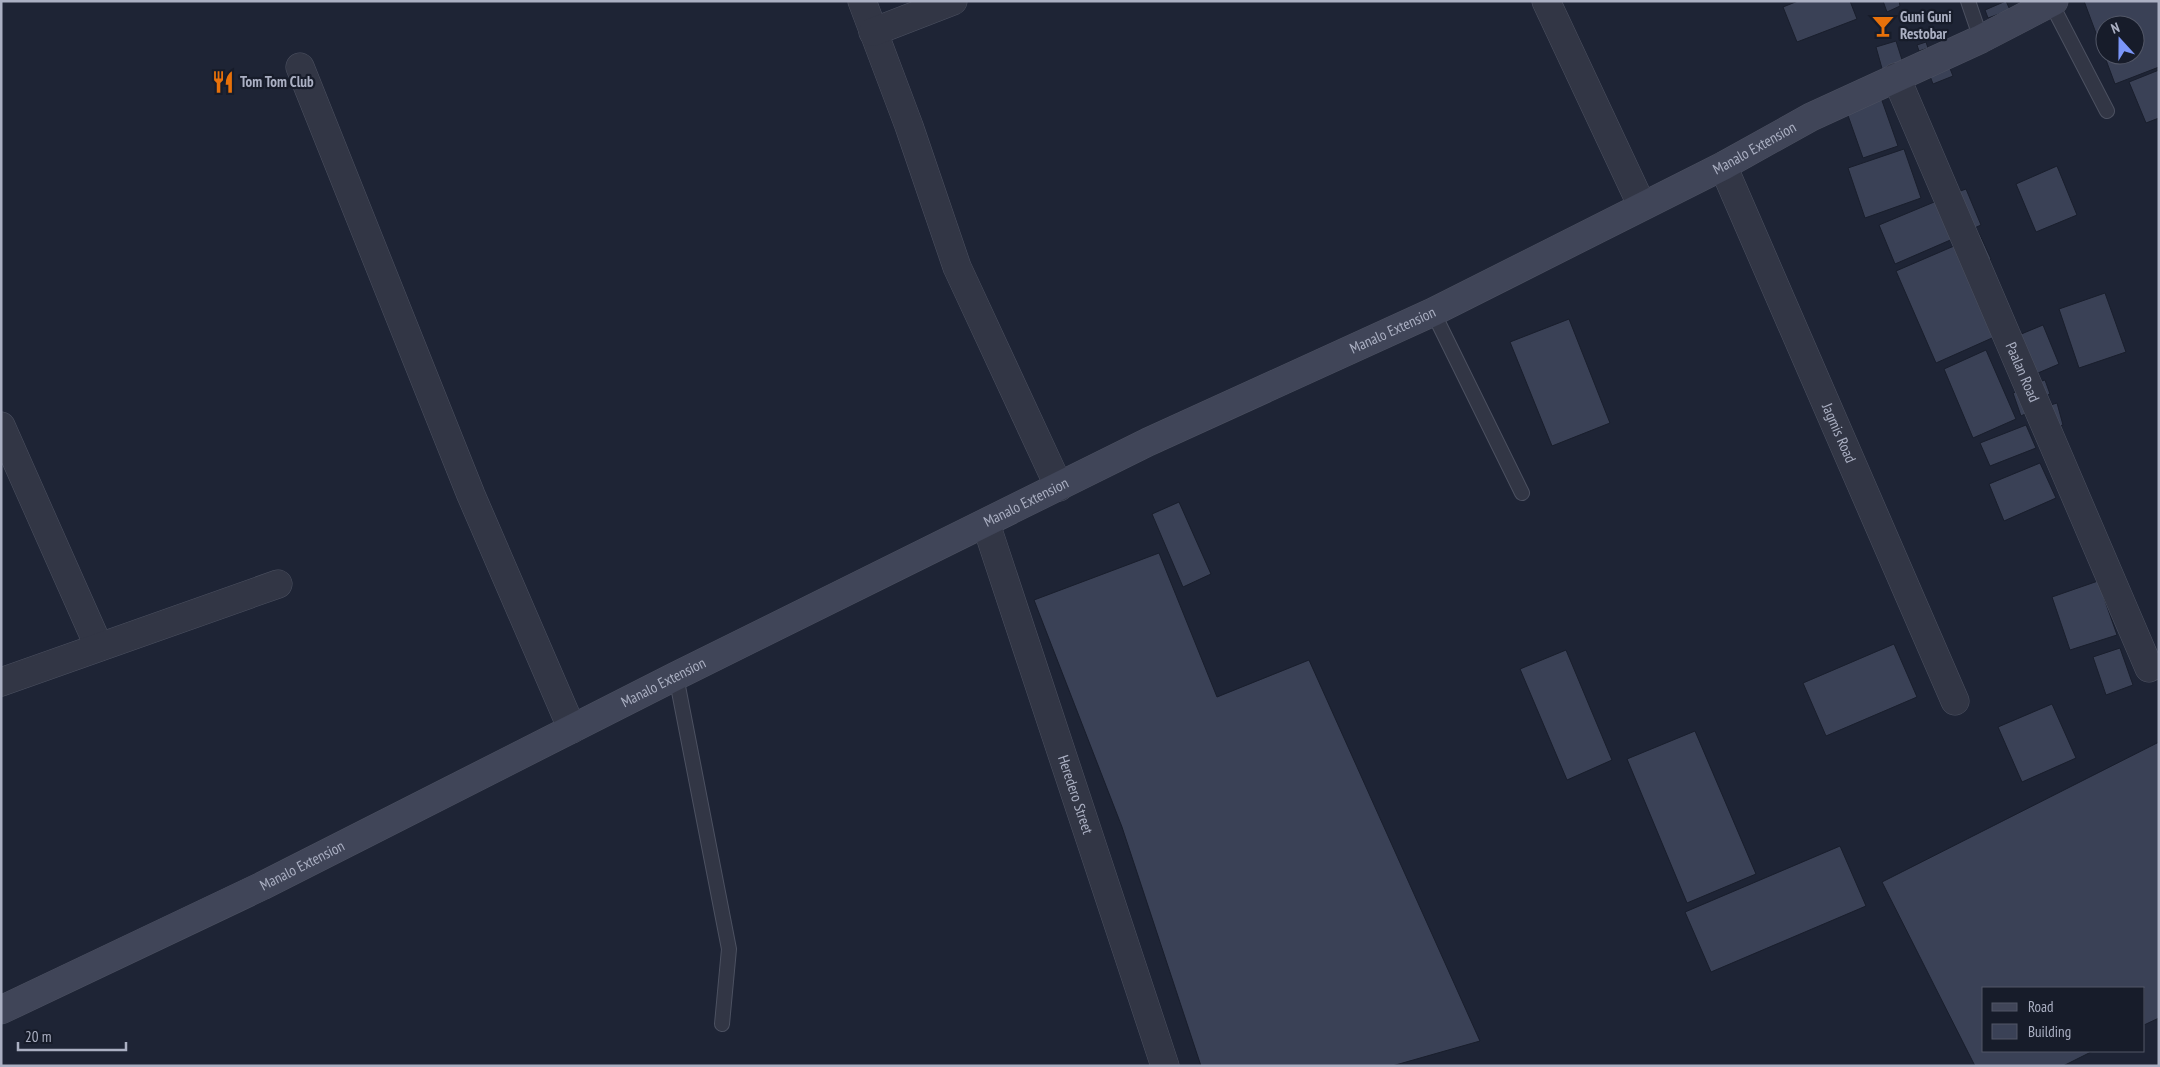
<svg xmlns="http://www.w3.org/2000/svg" width="2160" height="1067" font-family="'PT Sans Narrow',sans-serif">
	<style>
		.building { fill: #3a4156; stroke: #191e2c; fill-rule: evenodd }
		.lines { fill: none; stroke-linecap: round; stroke-linejoin: round }
		.lane-casing { stroke: #4c5161; stroke-width: 16 }
		.street-casing { stroke: #4c5161; stroke-width: 29 }
		.secondary-casing { stroke: #4c5161; stroke-width: 29 }
		.lane { stroke: #323645; stroke-width: 14 }
		.street { stroke: #323645; stroke-width: 28 }
		.secondary { stroke: #404558; stroke-width: 28 }
		.labels { text-anchor: middle; stroke-width: 4.5; stroke-linejoin: round; paint-order: stroke }
		.poi-label { font-size: 15px; font-weight: bold; fill: #abb0c3; stroke: #171c2a; text-anchor: start }
		.street-label { font-size: 15px; fill: #abb0c3; stroke: #171c2a }
	</style>
	<rect width="100%" height="100%" fill="#1e2435"/>
	<!-- building -->
	<path class="building" d="M1798 1H1850L1857 19 1797 42 1783 7Z
		M1883 1H1899L1900 6 1887 12Z
		M2006 1 2010 10 1988 18 1985 10Z
		M2084 1H2159V67L2115 84ZM2105 25H2135V55H2105Z
		M1896 41 1904 66 1883 72 1876 47Z
		M1926 42 1928 48 1919 51 1917 45Z
		M1947 61 1953 76 1933 84 1927 68Z
		M2159 70V118L2146 123 2129 82Z
		M1880 95 1898 146 1863 158 1845 107Z
		M1904 149 1921 198 1865 218 1848 168Z
		M2057 166 2077 215 2036 232 2016 184Z
		M1966 189 1981 225 1968 231 1952 194Z
		M1939 200 1955 238 1895 264 1879 225Z
		M1979 233 1991 259 1983 263 1971 237Z
		M1961 243 2001 334 1936 363 1896 271Z
		M2105 293 2126 352 2079 368 2059 309Z
		M1569 319 1610 423 1552 446 1510 342Z
		M2043 325 2059 364 2031 376 2014 337Z
		M1986 350 2016 419 1973 438 1944 369Z
		M2045 380 2050 394 2040 398 2034 383Z
		M2019 391 2027 413 2021 416 2013 393Z
		M2057 403 2063 425 2050 429 2044 407Z
		M2026 425 2036 448 1990 466 1980 443Z
		M2040 463 2056 498 2004 521 1989 484Z
		M1179 502 1211 574 1183 587 1152 514Z
		M1159 553 1217 697 1309 660 1480 1041 1392 1066H1201L1122 827 1034 600Z
		M2098 581 2117 635 2070 650 2052 597Z
		M1894 644 1917 697 1826 736 1803 683Z
		M2120 648 2133 685 2106 695 2093 657Z
		M1566 650 1612 760 1567 780 1520 669Z
		M2052 704 2076 758 2022 782 1998 727Z
		M1695 731 1756 874 1687 903 1627 759Z
		M2159 742V1018L2144 1025V988H1984V1051H2093L2063 1066H1975L1882 882Z
		M1840 846 1866 906 1711 972 1685 912Z"/>
	<g class="lines">
		<defs>
			<path id="lane" d="M1968 1 1981 39
				M2051 3 2107 111
				M1433 312 1522 493
				M676 676 729 949 722 1024"/>
			<g id="street">
				<path d="M862 1 909 126 957 267 1059 487"/>
				<path d="M1546 1 1642 206"/>
				<path d="M873 32 953 1"/>
				<path d="M300 67 471 495 572 729"/>
				<path id="s1" d="M1896 77 2149 668"/>
				<path id="s2" d="M1723 166 1955 701"/>
				<path d="M1 426 99 647"/>
				<path id="s3" d="M986 524 1165 1066"/>
				<path d="M1 682 278 584"/>
			</g>
			<g id="secondary">
				<path id="s4" d="M1 1010 262 886 676 676 1148 442 1433 312 1723 166 1811 117 1981 39 2054 1"/>
			</g>
		</defs>
		<!-- lane casing -->
		<use href="#lane" class="lane-casing"/>
		<!-- street casing -->
		<use href="#street" class="street-casing"/>
		<!-- secondary casing -->
		<use href="#secondary" class="secondary-casing"/>
		<!-- lane -->
		<use href="#lane" class="lane"/>
		<!-- street -->
		<use href="#street" class="street"/>
		<!-- secondary -->
		<use href="#secondary" class="secondary"/>
	</g>
	<!-- icons -->
	<defs>
		<symbol id="bar-bare" viewBox="-9 -9 18 18"><path d="M-6-5H6L.8 .8V4.5H3.5V6h-7V4.5H-.8V.8Z" fill="#e8710a" stroke="#171c2a" stroke-width="2.5" paint-order="stroke"/></symbol>
		<symbol id="restaurant-bare" viewBox="-9 -9 18 18"><path d="M-5-6h1v4h1v-4h1v4h1v-4h1v5L-1.5 .5V6h-2V.5L-5-1ZM5-6V6H3V1.5H1.5Q1.5-4 5-6Z" fill="#e8710a" stroke="#171c2a" stroke-width="2.5" paint-order="stroke"/></symbol>
	</defs>
	<g fill-rule="evenodd">
		<use href="#bar-bare" x="1867" y="10" width="32" height="32"/>
		<use href="#restaurant-bare" x="207" y="66" width="32" height="32"/>
	</g>
	<g class="labels">
		<!-- poi labels -->
		<g class="poi-label">
			<text x="1900" y="22">Guni Guni<tspan x="1900" dy="17">Restobar</tspan></text>
			<text x="240" y="87">Tom Tom Club</text>
		</g>
		<!-- street labels -->
		<g class="street-label">
			<text dy="5" stroke="none"><textPath href="#s4" startOffset="1954">Manalo Extension</textPath></text>
			<text dy="5" stroke="none"><textPath href="#s4" startOffset="1549">Manalo Extension</textPath></text>
			<text dy="5" stroke="none"><textPath href="#s1" startOffset="321">Paalan Road</textPath></text>
			<text dy="5" stroke="none"><textPath href="#s2" startOffset="291">Jagmis Road</textPath></text>
			<text dy="5" stroke="none"><textPath href="#s4" startOffset="1144">Manalo Extension</textPath></text>
			<text dy="5" stroke="none"><textPath href="#s4" startOffset="739">Manalo Extension</textPath></text>
			<text dy="5" stroke="none"><textPath href="#s3" startOffset="285">Heredero Street</textPath></text>
			<text dy="5" stroke="none"><textPath href="#s4" startOffset="334">Manalo Extension</textPath></text>
		</g>
	</g>
	<!-- border -->
	<rect width="2160" height="1067" fill="none" stroke="#abb0c3" stroke-width="5"/>
	<!-- legend -->
	<rect x="1982" y="987" width="162" height="65" fill="#171c2a" stroke="#525767"/>
	<rect x="1992" y="1003" width="25" height="8" fill="#404558" stroke="#525767"/>
	<text x="2028" y="1012" font-size="15" fill="#abb0c3">Road</text>
	<rect x="1992" y="1024" width="25" height="15" fill="#3a4156" stroke="#525767"/>
	<text x="2028" y="1037" font-size="15" fill="#abb0c3">Building</text>
	<!-- north arrow -->
	<g transform="translate(2120 40) rotate(339)"><circle r="24" fill="#171c2a" stroke="#525767"/>
	<path d="M0-4L9 19L0 12L-9 19Z" fill="#7b96f8"/>
	<text y="-8" font-size="14" font-weight="bold" text-anchor="middle" fill="#abb0c3">N</text>
	</g>
	<!-- scale -->
	<path d="M18 1042v8h108v-8" fill="none" stroke="#abb0c3" stroke-width="2.5"/>
	<text x="25" y="1042" font-size="15" fill="#abb0c3" stroke="#171c2a" stroke-width="4" paint-order="stroke">20 m</text>
</svg>
